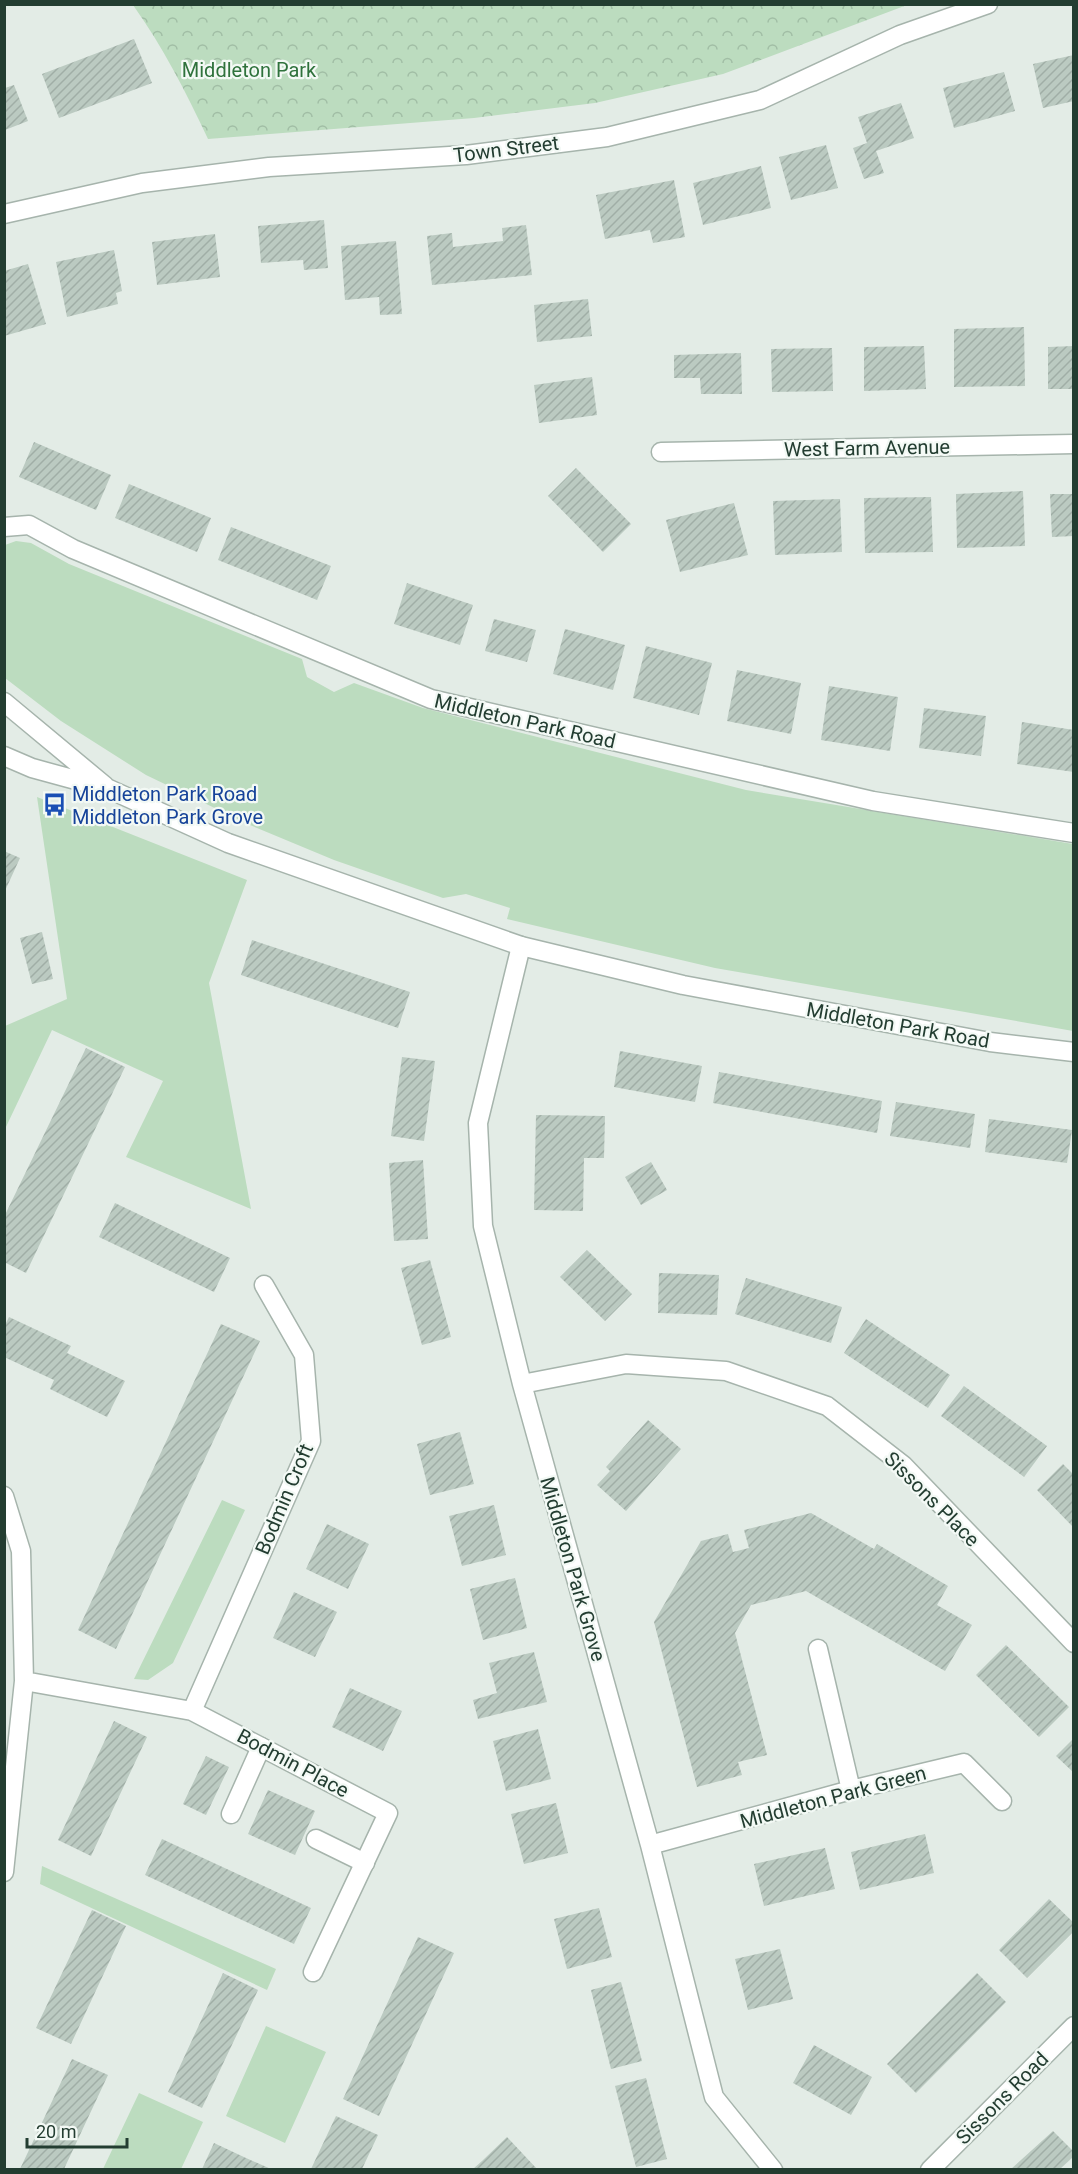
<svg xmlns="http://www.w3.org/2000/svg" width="1078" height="2174" font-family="Roboto,sans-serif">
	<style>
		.green { fill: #bcdcbf }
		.park { fill: url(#park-crowns) }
		.building { fill: url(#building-hatch) }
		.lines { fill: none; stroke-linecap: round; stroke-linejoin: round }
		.service-casing { stroke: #a6b4ac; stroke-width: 21 }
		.minor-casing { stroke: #a6b4ac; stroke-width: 21 }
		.tertiary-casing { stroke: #a6b4ac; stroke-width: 21 }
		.service { stroke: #fff; stroke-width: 18 }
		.minor { stroke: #fff; stroke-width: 18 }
		.tertiary { stroke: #fff; stroke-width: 18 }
		.labels { text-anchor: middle; stroke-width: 4.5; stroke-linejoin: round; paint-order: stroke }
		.park-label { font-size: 20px; fill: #2f723c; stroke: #f3f9f5 }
		.street-label { font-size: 20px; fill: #233d31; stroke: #f3f9f5 }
		.transit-label { font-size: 20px; fill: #164399; stroke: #f3f9f5; text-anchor: start }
	</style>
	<defs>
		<pattern id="park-crowns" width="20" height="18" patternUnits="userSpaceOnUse" patternTransform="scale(1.5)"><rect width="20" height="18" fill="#bcdcbf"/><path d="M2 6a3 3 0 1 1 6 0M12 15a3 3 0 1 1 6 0" fill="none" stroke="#a1bea5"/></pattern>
		<pattern id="building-hatch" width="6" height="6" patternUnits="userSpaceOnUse" patternTransform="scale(1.5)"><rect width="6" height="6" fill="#bbcac1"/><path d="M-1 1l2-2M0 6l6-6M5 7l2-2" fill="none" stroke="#a0aea6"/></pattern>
	</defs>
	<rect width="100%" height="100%" fill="#e3ece6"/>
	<!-- green -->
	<path class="green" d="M16 541 31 543 69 564 302 659 307 677 334 692 354 683 423 708 746 790 1073 844V1031L715 968 507 919 510 908 466 894 443 898 334 860 250 825 146 775 61 721 5 678V545Z
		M37 797 247 880 209 983 251 1209 126 1157 163 1081 52 1030 5 1129V1026L67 999Z
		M222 1500 245 1510 173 1663 148 1680 134 1679Z
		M42 1866 276 1969 267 1990 40 1884Z
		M266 2026 326 2052 285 2143 226 2116Z
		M139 2093 203 2122 181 2169H103Z"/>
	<!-- park -->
	<path class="park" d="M133 5H907L723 74 595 103 474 118 208 139C186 92 163 47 133 5Z"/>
	<!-- building -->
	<path class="building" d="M134 39 152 83 59 118 42 74Z
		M1074 55V101L1043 108 1033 64Z
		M1004 72 1015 111 954 128 943 88Z
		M14 85 28 121 5 130V88Z
		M901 103 914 138 876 151 884 173 864 179 853 148 867 143 858 117Z
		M826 145 838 188 791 200 779 157Z
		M761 166 771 208 703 225 693 183Z
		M674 180 685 237 653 243 650 230 605 239 596 195Z
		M324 220 328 268 304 270 303 260 261 263 258 226Z
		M526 225 532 275 432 285 427 236 452 233 453 247 503 241 502 228Z
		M215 234 220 277 157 285 152 242Z
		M396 241 402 314 380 315 379 297 345 300 341 246Z
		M114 250 122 291 116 293 118 304 67 317 56 262Z
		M28 264 46 324 4 336V271Z
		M588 299 592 336 537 342 534 305Z
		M1024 327 1025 386 954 387V329Z
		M924 346 926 389 864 391V347Z
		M1074 346V389H1048V347Z
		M832 348 833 391 772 392 771 349Z
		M741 353 742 394H701L700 378H674V355Z
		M592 377 597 415 539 423 534 385Z
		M34 442 111 475 96 510 19 477Z
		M576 468 631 524 603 552 548 496Z
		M129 484 211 518 197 552 115 518Z
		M1023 491 1025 546 957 548 956 494Z
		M1050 494H1074V536L1052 537Z
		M931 497 933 552 865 553 864 498Z
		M840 499 842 552 775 555 773 501Z
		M734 503 748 555 680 572 666 520Z
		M231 527 331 566 317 600 218 560Z
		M407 583 473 605 460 645 394 624Z
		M494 619 536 630 527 662 485 651Z
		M565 629 625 645 613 690 553 674Z
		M646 646 712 663 699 715 633 698Z
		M737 670 801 683 791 734 727 721Z
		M829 686 898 697 890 751 821 740Z
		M924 708 986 716 981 756 919 748Z
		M1022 722 1074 730V772L1017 764Z
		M4 851 20 858 4 893Z
		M42 932 53 979 32 984 20 938Z
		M252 940 410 992 398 1028 241 975Z
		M86 1048 125 1067 26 1273 4 1262V1217Z
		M620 1051 702 1066 695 1102 614 1087Z
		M402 1057 435 1061 424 1141 391 1136Z
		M719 1072 882 1101 877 1133 713 1103Z
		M896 1102 975 1114 970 1148 890 1136Z
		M536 1115 605 1116 604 1158H584L583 1211 534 1210Z
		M989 1119 1072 1130 1067 1163 985 1152Z
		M423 1160 428 1239 394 1241 389 1163Z
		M651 1162 667 1190 641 1205 625 1177Z
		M115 1203 230 1258 214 1292 99 1237Z
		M587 1250 632 1294 605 1321 560 1277Z
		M430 1260 451 1337 422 1345 401 1268Z
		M659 1273 719 1275 717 1315 658 1313Z
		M746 1278 842 1307 831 1343 735 1314Z
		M9 1317 71 1346 67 1353 125 1381 107 1417 50 1389 54 1380 4 1357V1327Z
		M866 1319 950 1375 928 1408 844 1353Z
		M221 1324 260 1341 116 1649 78 1630Z
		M964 1386 1047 1446 1024 1477 941 1416Z
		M648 1420 681 1449 626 1511 597 1485 610 1471 606 1467Z
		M460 1432 474 1484 430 1495 417 1444Z
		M1063 1464 1074 1475V1528L1037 1490Z
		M494 1505 506 1555 462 1566 449 1516Z
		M811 1513 874 1549 877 1544 948 1586 937 1605 972 1625 945 1671 806 1591 751 1605 735 1633 767 1755 738 1762 742 1775 697 1787 654 1622 701 1541 728 1534 733 1552 749 1548 744 1530Z
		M327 1524 369 1544 348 1589 306 1569Z
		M515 1578 527 1628 483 1640 470 1589Z
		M294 1592 337 1612 315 1657 273 1638Z
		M1006 1645 1069 1707 1039 1737 976 1675Z
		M534 1652 547 1702 478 1719 473 1700 497 1693 489 1663Z
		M350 1688 402 1711 383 1751 332 1727Z
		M114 1721 147 1737 91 1856 58 1840Z
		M538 1729 551 1779 506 1791 493 1741Z
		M1074 1738V1773L1056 1756Z
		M206 1756 229 1767 206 1815 183 1804Z
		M268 1790 315 1811 295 1855 248 1834Z
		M556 1803 568 1853 524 1864 511 1814Z
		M925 1834 934 1873 860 1890 851 1852Z
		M162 1839 311 1908 294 1944 145 1875Z
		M825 1848 835 1889 764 1906 754 1864Z
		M1049 1899 1074 1923V1931L1027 1978 999 1950Z
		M599 1908 612 1957 567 1969 554 1919Z
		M92 1910 126 1926 71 2044 36 2028Z
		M418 1937 454 1953 379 2116 343 2099Z
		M780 1949 793 1999 748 2010 735 1959Z
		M223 1973 258 1990 202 2108 168 2092Z
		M977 1973 1006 2002 916 2093 887 2064Z
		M621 1982 642 2061 611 2069 591 1990Z
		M814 2045 872 2077 851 2115 793 2083Z
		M72 2059 108 2075 64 2169H20Z
		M646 2078 667 2159 636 2167 615 2086Z
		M336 2116 378 2135 362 2169H311Z
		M1053 2131 1074 2152V2156L1060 2169H1011Z
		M507 2137 537 2169H473L482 2161Z
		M214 2143 246 2158 271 2169H202Z"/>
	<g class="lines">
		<defs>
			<path id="service" d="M231 1814 261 1747
				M316 1839 365 1863"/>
			<path id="minor" d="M661 452 1074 444
				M4 527 29 525 73 549 431 699 873 801 1074 833
				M521 946 478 1123 483 1226 522 1384 650 1845 714 2097 773 2170
				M522 1384 626 1364 726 1371 827 1406 903 1465 1074 1643
				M4 1496 21 1551 24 1681 4 1872
				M818 1649 851 1790
				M24 1681 192 1711 388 1813 313 1972
				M192 1711 311 1441 304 1355 264 1285
				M650 1845 851 1790 964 1763 1002 1801
				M930 2170 1074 2026"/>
			<path id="tertiary" d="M4 214 142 183 269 167 466 155 607 137 760 100 900 35 988 4
				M4 702 105 786
				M4 756 32 768 109 789 228 843 521 946 683 985 990 1042 1074 1052"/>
		</defs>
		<!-- service casing -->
		<use href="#service" class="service-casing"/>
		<!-- minor casing -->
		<use href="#minor" class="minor-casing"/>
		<!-- tertiary casing -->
		<use href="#tertiary" class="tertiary-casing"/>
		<!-- service -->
		<use href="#service" class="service"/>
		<!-- minor -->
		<use href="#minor" class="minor"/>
		<!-- tertiary -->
		<use href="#tertiary" class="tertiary"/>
	</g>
	<!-- icons -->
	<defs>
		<symbol id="bus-bare" viewBox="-9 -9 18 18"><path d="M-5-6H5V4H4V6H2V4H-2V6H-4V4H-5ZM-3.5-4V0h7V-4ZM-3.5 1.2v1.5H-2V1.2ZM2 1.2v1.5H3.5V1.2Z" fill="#1a4fb4" stroke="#f3f9f5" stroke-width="2.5" paint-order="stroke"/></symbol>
	</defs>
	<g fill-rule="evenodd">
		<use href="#bus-bare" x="38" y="788" width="33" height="33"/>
	</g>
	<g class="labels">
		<!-- park labels -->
		<g class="park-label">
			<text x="249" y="77">Middleton Park</text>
		</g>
		<!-- street labels -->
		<g class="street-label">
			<text transform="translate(506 149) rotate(-7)" y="7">Town Street</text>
			<text transform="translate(867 448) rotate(-1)" y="7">West Farm Avenue</text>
			<text transform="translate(525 721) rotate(13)" y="7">Middleton Park Road</text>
			<text transform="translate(898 1025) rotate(10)" y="7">Middleton Park Road</text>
			<text transform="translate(284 1499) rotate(-67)" y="7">Bodmin Croft</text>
			<text transform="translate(932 1499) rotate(45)" y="7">Sissons Place</text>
			<text transform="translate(573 1569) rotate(74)" y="7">Middleton Park Grove</text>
			<text transform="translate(293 1763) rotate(28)" y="7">Bodmin Place</text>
			<text transform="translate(833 1797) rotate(-15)" y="7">Middleton Park Green</text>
			<text transform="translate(1002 2098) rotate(-45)" y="7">Sissons Road</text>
		</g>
		<!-- transit labels -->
		<g class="transit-label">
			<text x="72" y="801">Middleton Park Road<tspan x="72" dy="23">Middleton Park Grove</tspan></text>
		</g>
	</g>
	<!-- border -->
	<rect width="1078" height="2174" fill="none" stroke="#233d31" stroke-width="12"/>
	<!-- scale -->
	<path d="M27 2138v9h100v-9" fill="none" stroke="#233d31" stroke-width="3"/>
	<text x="36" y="2138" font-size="18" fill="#233d31" stroke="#f3f9f5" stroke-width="4.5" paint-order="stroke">20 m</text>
</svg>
